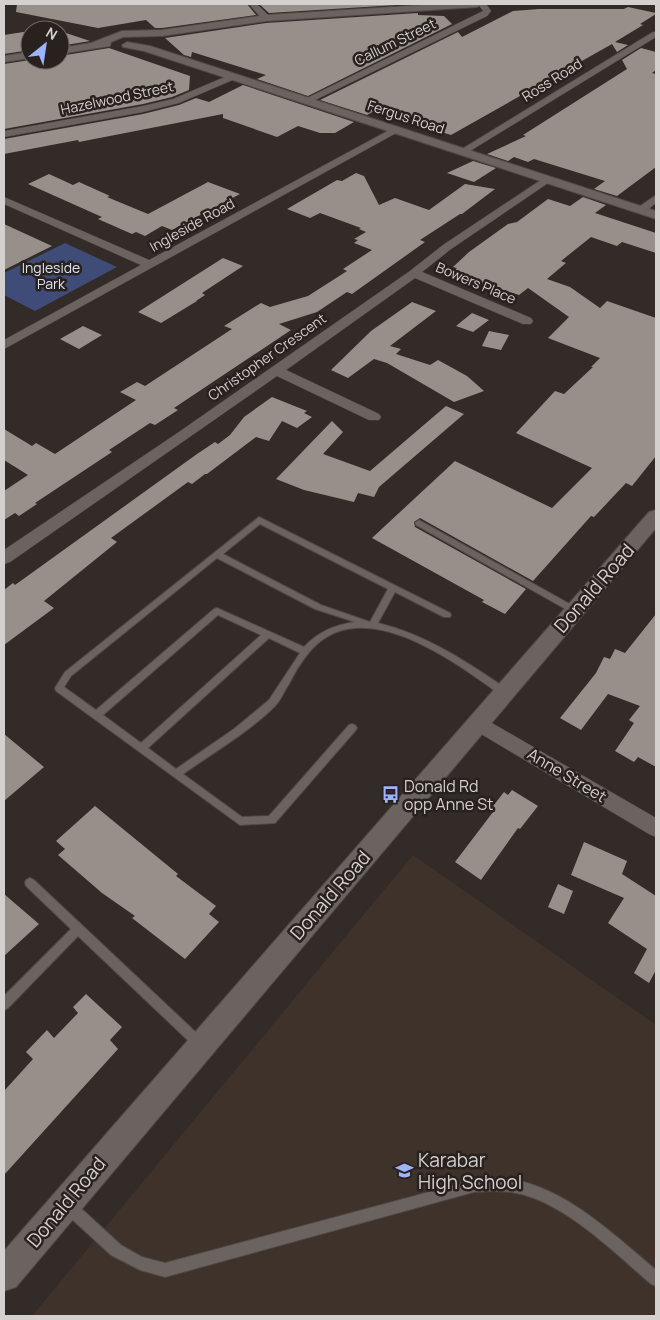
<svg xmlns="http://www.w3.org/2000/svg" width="660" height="1320" font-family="Manrope,sans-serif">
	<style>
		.built { fill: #3f322b }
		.green { fill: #3f4c77 }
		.building { fill: #978f8a }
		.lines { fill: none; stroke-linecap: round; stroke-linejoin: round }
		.service-casing { stroke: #4e4945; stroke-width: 2 }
		.minor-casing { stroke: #4e4945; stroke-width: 1 }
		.tertiary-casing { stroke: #4e4945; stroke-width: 2 }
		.service { fill: #6b635f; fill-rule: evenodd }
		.minor { fill: #6b635f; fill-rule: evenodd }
		.tertiary { fill: #6b635f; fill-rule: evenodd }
		.labels { text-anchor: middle; stroke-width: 5; stroke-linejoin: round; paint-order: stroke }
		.far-street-label { font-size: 14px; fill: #d4d0ce; stroke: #28211e }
		.far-park-label { font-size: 14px; fill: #dce2f4; stroke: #28211e }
		.street-label { font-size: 16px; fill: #d4d0ce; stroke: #28211e }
		.poi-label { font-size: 16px; fill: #d4d0ce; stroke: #28211e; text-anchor: start }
		.near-street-label { font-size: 19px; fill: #d4d0ce; stroke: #28211e }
		.near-poi-label { font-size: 19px; fill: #d4d0ce; stroke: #28211e; text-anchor: start }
	</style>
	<rect width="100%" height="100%" fill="#322b27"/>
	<!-- built -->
	<path class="built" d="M413 855 656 1025V1316H32Z"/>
	<!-- green -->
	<path class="green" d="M65 243 117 267 35 311 4 295V273Z"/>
	<!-- building -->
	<path class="building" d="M17 4H247L256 15 162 28H155L146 20 98 28 16 12Z
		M259 4H413L269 13Z
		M628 7 656 13V14L640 24 643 25 615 42 628 45 617 52 612 44 451 135 374 111 367 115 320 100 458 32 462 37 513 11 539 9H624Z
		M418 13V15L444 16 452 24 308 96 257 79 266 75 192 52 191 57 184 55 165 38 266 23Z
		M30 31V50L4 54V35Z
		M60 31 90 41 60 46Z
		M109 48 190 76 189 90 172 97 143 104 4 129V64L30 60H60V56Z
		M641 48 656 52V70L652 73 656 74V167L617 196 594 189 605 181 534 159 528 162 514 157 508 161 487 154 526 136 523 135 627 69 622 60Z
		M243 85 354 122 335 133H320L298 126 277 137 223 118V114L79 142 78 140 4 154V139L143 114 179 105 196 98 209 102Z
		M473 161 496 168 474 182 447 173Z
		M356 173 364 176 379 205 395 198 429 210 465 184 495 189 462 214H460L420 240 425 242 352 294 347 292 317 312 279 324 291 330 174 408 178 410 155 425 150 423 109 450 112 452 35 503 37 504 19 516 15 513 4 520V491L28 475 4 460V429L32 446 36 443 55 454 136 400 120 392 137 382 145 386 232 329 224 326 261 303 270 307 308 296 347 271 343 269 372 250 354 243 358 240 354 239 366 232 359 229 361 228 320 213 310 218 287 209 337 180 342 181Z
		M49 174 73 185 79 182 110 196 107 197 148 214 208 182 240 194 172 230 162 226 145 236 136 232 132 234 98 219 102 217 28 184Z
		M583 197 606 205 595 213 656 233V253L622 242 617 246 591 237 561 261 566 263 547 279 570 287 600 308 607 301 656 318V456L632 486 626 483 594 517 591 516 533 581 420 518 414 522 415 527 526 589 505 614 482 602 484 600 372 538 455 461 552 508 592 468 516 433 555 391 564 394 593 367H591L600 358 548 338 569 317 528 288 519 295 451 273 457 268 453 267 469 252 508 224 517 222 548 199 570 206Z
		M4 224 52 246 4 270Z
		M223 258 243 266 202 293 205 295 196 301H197L161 323 138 312Z
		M412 302 436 311 390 346 401 349 396 354 430 365 438 360 467 376 484 391 454 402 387 363 374 359 348 378 331 370 371 331Z
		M472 313 489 320 473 332 456 326Z
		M83 326 102 335 79 349 60 339Z
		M489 331 509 335 501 350 482 346Z
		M272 397 307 411 304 413 312 417 297 428 282 421 269 441 256 437 207 474H205L192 484 188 482 111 538 117 542 44 601 54 608 4 645V590L13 583 15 585 197 454 215 442 218 444 230 435 244 417Z
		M446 406 464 414 379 487 374 497 358 493 354 502 304 490 276 479 332 421 343 432 323 454 370 471Z
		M656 614V767L638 757 634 762 615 751 634 723 629 720 640 706 608 694 581 730 560 718 596 673 604 657 610 659 615 649 625 653Z
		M4 734 44 767 4 801Z
		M512 790 538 806 520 829 518 828 481 880 455 862 493 812 490 810 504 792 508 795Z
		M95 806 178 874 176 876 216 906 209 914 219 922 185 959 132 918 135 916 102 893 58 855 65 849 56 841Z
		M584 842 627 861 622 874 656 896V970L649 983 634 973 647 949 608 923 624 898 571 875Z
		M558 884 573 891 564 914 548 907Z
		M4 894 39 924 4 956Z
		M86 994 122 1027 110 1040 118 1049 4 1175V1091L33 1059 26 1052 47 1030 54 1038 78 1013 73 1007Z"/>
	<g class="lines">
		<defs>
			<path id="service" d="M259 517 450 613 451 615 450 617H444L395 592 378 623C427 635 467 662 507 689L508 692 507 695H501C456 663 370 597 317 644 305 655 296 670 289 684 284 691 281 700 275 706 248 733 214 752 183 774L242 817 269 816 349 725 352 724 355 725 357 728 355 731 275 823 240 825 56 691 55 688 65 672ZM260 524 388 589 370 622 321 605 223 554ZM217 558 315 609 355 622C334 625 318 632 304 647L217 608 214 609 96 710 64 687 71 676ZM218 615 261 635 141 743 103 715ZM269 638 300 653 269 700 234 729 176 769 148 748Z
				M419 520 577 608 578 610 577 612H571L416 525 415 523Z
				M30 878 34 880 203 1039 205 1043 203 1047 199 1049 195 1047 78 936 8 1008 4 1010V996L71 929 26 886 25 883 26 880Z
				M498 1178C558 1180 613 1234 656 1270V1286L651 1284C615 1253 564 1202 516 1193 502 1190 488 1191 474 1192L165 1277 140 1270 111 1255 63 1211 62 1206 63 1201 68 1200 73 1201 121 1245 142 1257 165 1263 474 1180Z"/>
			<path id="minor" d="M249 4H257L269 16V20H263Z
				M478 4H486L491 11 487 16 309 103 306 104 301 101 481 12 483 11Z
				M653 32H656V37L465 154 462 155 457 152Z
				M232 74 235 75V79L179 103 143 112 4 137V131L143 106 173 99Z
				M395 127 398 128V132L4 349V340L141 265 4 204V197L149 260Z
				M547 176 552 179 551 181 451 249 422 272 531 318 533 321 531 324H523L415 278 286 370 379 414 381 417 379 420H369L277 376 10 562 4 564V550L179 432 410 271 443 245Z
				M656 195V203L645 212H637L636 210 637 208Z
				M478 715 656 818V837L649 834 471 728 469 723 471 718Z"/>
			<path id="tertiary" d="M439 4H482L477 7 266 21 162 36 123 37 111 42 110 46 60 54V48L91 43 122 31 162 30 266 15Z
				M127 42 150 46 656 211V219L144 51 123 47 122 45Z
				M30 52V58L4 62V56Z
				M656 510V528L16 1287 4 1291V1251L649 512Z"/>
		</defs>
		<!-- service casing -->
		<use href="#service" class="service-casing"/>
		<!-- minor casing -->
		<use href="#minor" class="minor-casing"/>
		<!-- tertiary casing -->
		<use href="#tertiary" class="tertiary-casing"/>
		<!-- service -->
		<use href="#service" class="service"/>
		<!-- minor -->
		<use href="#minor" class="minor"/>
		<!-- tertiary -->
		<use href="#tertiary" class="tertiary"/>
	</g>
	<!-- icons -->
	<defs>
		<symbol id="bus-bare" viewBox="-9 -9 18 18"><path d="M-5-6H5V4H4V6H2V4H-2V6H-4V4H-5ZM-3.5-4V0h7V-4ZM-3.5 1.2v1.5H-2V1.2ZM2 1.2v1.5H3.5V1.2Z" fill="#9db4fd" stroke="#28211e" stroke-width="2.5" paint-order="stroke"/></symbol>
		<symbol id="school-bare" viewBox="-9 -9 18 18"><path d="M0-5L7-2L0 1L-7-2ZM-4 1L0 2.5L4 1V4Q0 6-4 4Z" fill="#9db4fd" stroke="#28211e" stroke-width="2.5" paint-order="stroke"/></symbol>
	</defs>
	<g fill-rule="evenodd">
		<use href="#bus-bare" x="378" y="782" width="25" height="25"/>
		<use href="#school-bare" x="392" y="1158" width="25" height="25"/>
	</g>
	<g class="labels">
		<!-- far-street labels -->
		<g class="far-street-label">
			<text transform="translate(395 42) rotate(-26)" y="5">Callum Street</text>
			<text transform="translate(552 80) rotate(-32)" y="5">Ross Road</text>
			<text transform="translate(117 98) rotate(-12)" y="5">Hazelwood Street</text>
			<text transform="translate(406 117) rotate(18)" y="5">Fergus Road</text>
			<text transform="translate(192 225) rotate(-29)" y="5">Ingleside Road</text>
			<text transform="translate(476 283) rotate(23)" y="5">Bowers Place</text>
			<text transform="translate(267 357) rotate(-35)" y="5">Christopher Crescent</text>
		</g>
		<!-- far-park labels -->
		<g class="far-park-label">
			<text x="51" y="273">Ingleside<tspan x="51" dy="16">Park</tspan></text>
		</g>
		<!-- street labels -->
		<g class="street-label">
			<text transform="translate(567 775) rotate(31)" y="6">Anne Street</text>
		</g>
		<!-- poi labels -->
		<g class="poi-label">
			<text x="404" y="792">Donald Rd<tspan x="404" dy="18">opp Anne St</tspan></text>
		</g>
		<!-- near-street labels -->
		<g class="near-street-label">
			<text transform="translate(594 588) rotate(-49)" y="7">Donald Road</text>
			<text transform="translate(330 895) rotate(-49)" y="7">Donald Road</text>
			<text transform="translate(66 1202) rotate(-50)" y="7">Donald Road</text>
		</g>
		<!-- near-poi labels -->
		<g class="near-poi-label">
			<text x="418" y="1167">Karabar<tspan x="418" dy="22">High School</tspan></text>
		</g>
	</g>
	<!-- border -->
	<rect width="660" height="1320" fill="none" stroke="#d4d0ce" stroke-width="10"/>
	<!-- north arrow -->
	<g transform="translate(45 45) rotate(30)"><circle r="24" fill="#28211e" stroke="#6d6764"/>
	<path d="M0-4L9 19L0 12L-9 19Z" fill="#9db4fd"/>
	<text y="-8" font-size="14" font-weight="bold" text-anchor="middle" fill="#d4d0ce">N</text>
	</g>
</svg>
